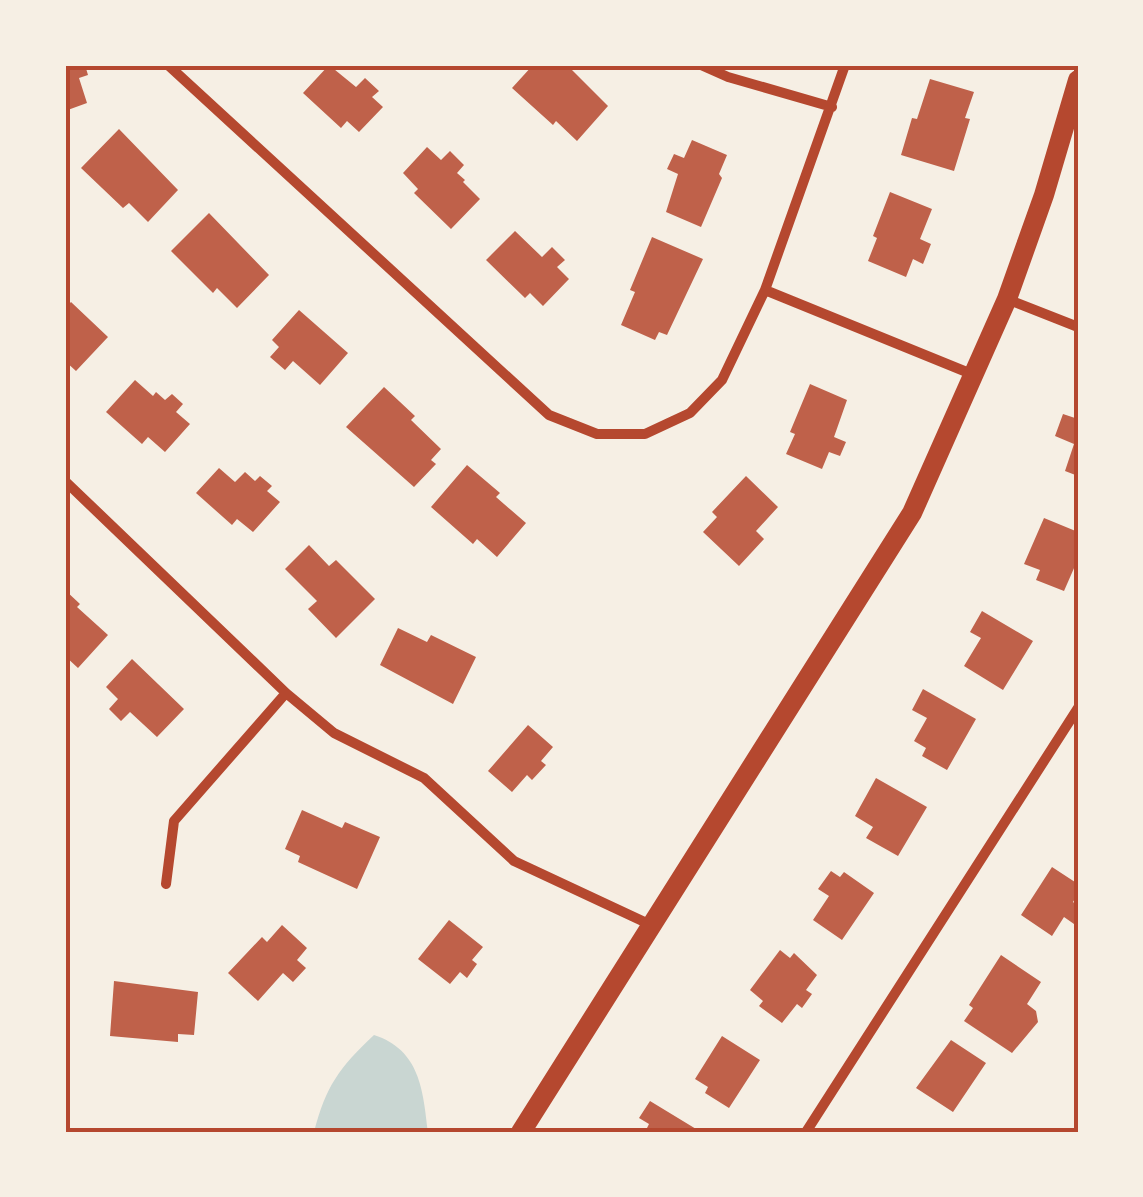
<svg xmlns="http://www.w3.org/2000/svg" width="1143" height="1197" font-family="Ubuntu,sans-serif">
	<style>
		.water { fill: #c9d6d2 }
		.building { fill: #bf614a }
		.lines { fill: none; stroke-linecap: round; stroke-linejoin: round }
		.minor { stroke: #b5482f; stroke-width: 10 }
		.secondary { stroke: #b5482f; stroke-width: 20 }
		.neatline { fill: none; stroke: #b5482f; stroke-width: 4 }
	</style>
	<rect width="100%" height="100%" fill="#f6efe4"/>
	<!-- water -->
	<path class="water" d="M374 1035C420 1050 423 1090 428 1132H314C326 1086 339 1068 374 1035Z"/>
	<!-- building -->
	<path class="building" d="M65 65H85L88 75 79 78 87 103 65 111Z
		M329 65 356 87 365 78 379 91 372 97 383 107 359 132 347 121 341 128 303 93Z
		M533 65H567L608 106 577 141 556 121 553 125 512 88Z
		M930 79 974 92 965 118 970 119 954 171 901 155 912 118 917 119Z
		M119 129 178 190 148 222 129 203 123 208 81 168Z
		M692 140 727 155 719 174 722 178 701 227 666 212 678 174 667 169 674 154 684 158Z
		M427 147 441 160 450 151 464 165 457 173 465 180 463 182 480 199 451 229 414 193 418 189 403 173Z
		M890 192 932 209 920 239 931 244 923 264 913 259 906 277 868 261 877 238 873 236Z
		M209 213 269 275 237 308 217 288 213 293 171 251Z
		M515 231 542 257 552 247 565 260 557 267 569 279 543 306 530 293 525 298 486 260Z
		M652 237 703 259 667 335 659 332 655 340 621 325 635 292 630 290Z
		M71 302 108 337 76 371 65 361V308Z
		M299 310 348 353 320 385 293 361 285 370 270 357 279 347 272 340Z
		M135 380 153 396 156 392 165 400 172 394 183 404 176 412 190 424 165 452 148 437 142 444 106 412Z
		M810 384 847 400 834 437 846 442 840 456 829 452 822 469 786 454 795 434 790 432Z
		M384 387 415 416 411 420 441 449 431 460 436 464 414 487 346 427Z
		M1063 414 1078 419V476L1065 471 1074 444 1055 436Z
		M467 465 500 493 496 497 526 523 497 557 477 539 473 544 431 507Z
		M219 468 235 482 245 472 255 481 260 476 272 486 267 491 280 502 253 532 237 519 232 525 196 493Z
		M746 476 778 507 756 531 764 539 739 566 703 532 717 517 712 512Z
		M1044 518 1078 532V559L1064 591 1036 580 1040 570 1024 564Z
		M309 545 329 566 336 560 375 599 336 638 308 609 317 601 285 569Z
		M65 590 80 604 77 607 108 635 78 668 65 656Z
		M982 611 1033 641 1003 690 964 666 981 638 970 632Z
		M398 628 427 642 431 635 476 657 453 704 380 665Z
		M132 659 184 709 157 737 130 712 121 721 109 709 118 699 106 687Z
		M923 689 976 719 947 770 922 756 926 748 914 741 927 718 912 710Z
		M528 725 553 747 541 761 546 765 532 780 527 775 512 792 488 771Z
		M876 778 927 807 898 856 866 838 873 827 855 816Z
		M302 810 342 828 345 822 380 837 357 889 298 862 300 856 285 849Z
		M1052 867 1078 884V894L1073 902 1078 906V918L1074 924 1064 917 1052 936 1021 915Z
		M831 871 840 877 844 872 874 893 842 940 813 920 829 896 818 889Z
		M449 920 483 947 472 960 477 964 467 978 460 972 450 984 418 959Z
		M282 925 307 948 297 960 306 968 293 982 283 973 258 1001 228 973 262 937 267 942Z
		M780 950 790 958 794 953 817 975 806 990 812 994 802 1008 797 1004 782 1023 759 1006 763 1001 750 990Z
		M1001 955 1041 982 1027 1004 1036 1011 1038 1022 1012 1053 964 1021 973 1008 969 1005Z
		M114 981 198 992 194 1035 178 1034V1042L110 1036Z
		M722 1036 760 1060 729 1108 705 1093 708 1087 695 1079Z
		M951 1040 986 1063 953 1112 916 1088Z
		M650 1101 701 1132H645L649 1124 639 1118Z"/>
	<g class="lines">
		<!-- minor -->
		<path class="minor" d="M168 65 549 415 597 434H645L690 413 722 380 765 290 845 65
			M701 65 728 77 832 107
			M765 290 974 375
			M1007 299 1078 327
			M65 481 286 693 334 733 424 778 514 861 651 925
			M166 884 174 821 286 693
			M806 1132 1078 708"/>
		<!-- secondary -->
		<path class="secondary" d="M521 1132 912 513 1007 299 1044 195 1078 80"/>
	</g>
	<!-- border -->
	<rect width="1143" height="1197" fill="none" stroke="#f6efe4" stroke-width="135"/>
	<rect x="68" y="68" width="1008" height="1062" class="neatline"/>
</svg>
